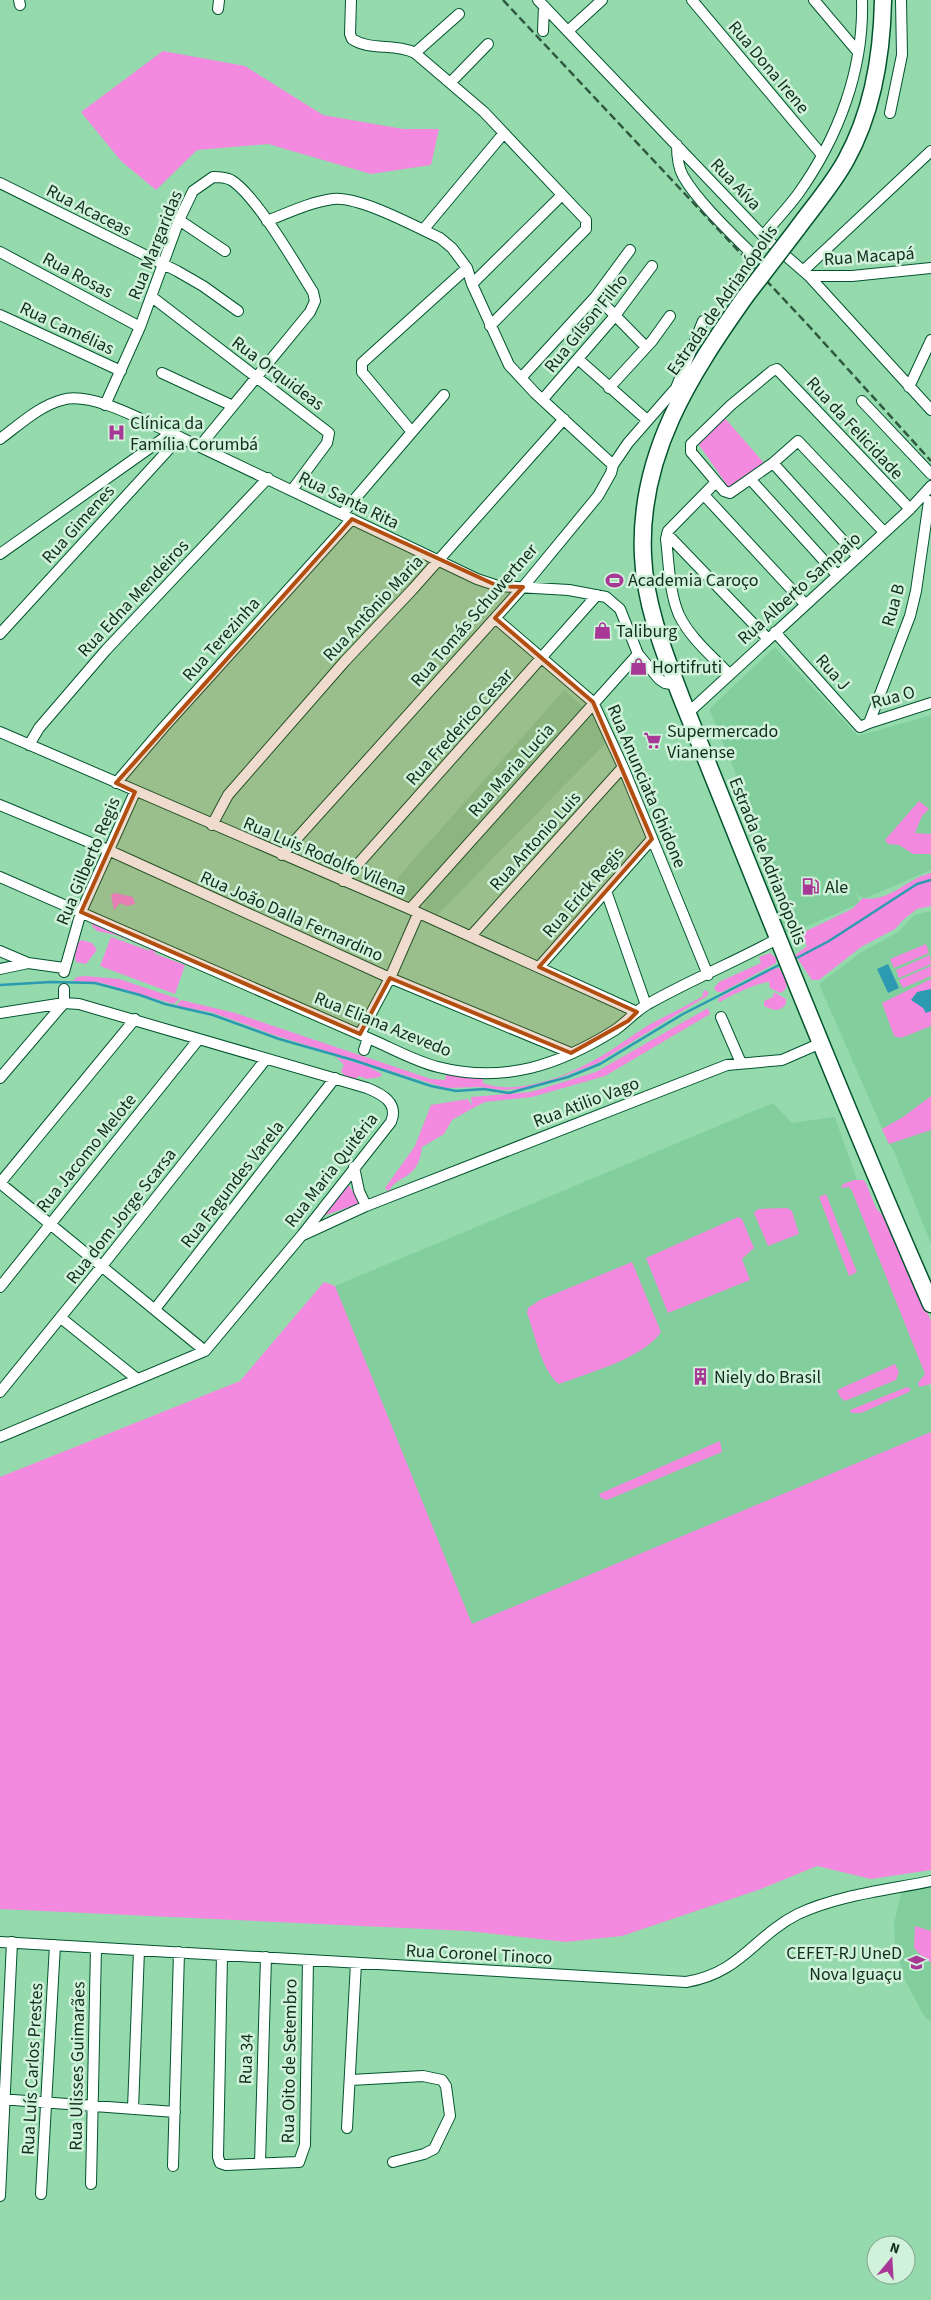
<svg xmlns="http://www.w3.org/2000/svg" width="931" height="2300" font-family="'Source Sans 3',sans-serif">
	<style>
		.built { fill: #82cf9d }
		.green { fill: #f48adf }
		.water { fill: #2c9ab1 }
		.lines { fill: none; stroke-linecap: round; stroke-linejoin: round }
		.stream { stroke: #2c9ab1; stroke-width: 2.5 }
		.street-casing { stroke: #03542e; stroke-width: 12 }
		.primary-casing { stroke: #03542e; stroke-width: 19 }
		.street { stroke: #fff; stroke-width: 10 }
		.primary { stroke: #fff; stroke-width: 16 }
		.rail { stroke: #30573f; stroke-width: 2.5; stroke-dasharray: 8 4; stroke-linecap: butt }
		.primary-bridge-casing { stroke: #03542e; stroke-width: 19; stroke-linecap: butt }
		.primary-bridge { stroke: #fff; stroke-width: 16 }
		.marked { fill: #b24e10; fill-opacity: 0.2; stroke: #b24e10; stroke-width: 4; stroke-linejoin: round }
		.labels { text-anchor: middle; stroke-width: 5; stroke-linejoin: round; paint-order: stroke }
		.street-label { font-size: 18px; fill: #112e1d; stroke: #d0f2da }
		.poi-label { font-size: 18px; fill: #112e1d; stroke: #d0f2da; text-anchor: start }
	</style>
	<rect width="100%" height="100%" fill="#94daac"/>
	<!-- built -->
	<path class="built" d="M775 647 858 736 931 715V870L866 898 860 897 855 890 860 903 778 939 754 875 771 867 754 828 742 789 709 709Z
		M564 690 583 707 410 900 387 894 401 874Z
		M592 715 606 743 438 914 424 908 425 901Z
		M931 911V1244L893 1149 889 1144 819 984 860 953 898 932 914 915Z
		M773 1103 792 1123 835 1117 931 1392V1432L472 1624 335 1286Z
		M931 1879V2022L924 2016 905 1980 895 1946 894 1924 903 1884Z"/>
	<!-- green -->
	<path class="green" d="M163 51 245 66 323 115 403 129H439L431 165 371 174 268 144 197 150 156 190 121 161 81 112Z
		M723 416 764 463 729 488 697 442Z
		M919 801 929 809 922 816 915 833 931 834V854H913L899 845 888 844 885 840Z
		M931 873V906L917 909 904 919 895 929 861 947 819 980H812L795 955 807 946 800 934 852 909 863 898C890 903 907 878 931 873Z
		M115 893 133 897 135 904 127 906 120 903 114 910 111 895Z
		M91 920 123 925 159 948V952L153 953 185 965 175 994 100 966 111 937 150 951 148 948 116 935 97 931 92 926Z
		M82 940 92 943 97 950 86 964 76 962 74 953 77 943Z
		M926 944 929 953 894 968 890 959Z
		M770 953 776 958V963L722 992H717L714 988 719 982 761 963 759 957Z
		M930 955 931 964 899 978 896 970Z
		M931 966V976L903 988 899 980Z
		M779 968C784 976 793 988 780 993L770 988 769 982C759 982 727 997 720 1002L718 1001 719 998 772 969Z
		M85 976 119 979 179 999 174 1004 102 983 73 981 77 977Z
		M931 979V1026L901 1038 894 1036 882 1003Z
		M705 990 709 993 707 996 596 1064 536 1086 519 1089 501 1090 480 1087 446 1088 277 1036 211 1012 176 1006 181 1000 235 1013 431 1079 445 1080 447 1071 483 1076V1083C522 1097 574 1073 608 1052 624 1042 639 1030 656 1021 672 1013 688 1005 703 996V992Z
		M774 992 786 999V1004C779 1013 773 1010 764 1006V1001L773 997Z
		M708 1008 710 1014 605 1076 532 1097 485 1102 473 1108 452 1120 444 1134 422 1147C418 1183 396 1173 389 1192L385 1188 415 1146 431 1105 468 1099 472 1106 471 1097 531 1092 596 1072Z
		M336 1057 367 1066 382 1074 380 1077 367 1079 359 1076 354 1080 347 1079 341 1071 344 1065Z
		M931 1096V1130L889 1144 882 1129 903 1117Z
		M854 1180H863L866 1183 876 1208 889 1223 931 1321V1384L919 1387 918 1383 925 1374 852 1191 849 1187 841 1188 843 1184Z
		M347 1183 361 1203 323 1216Z
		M826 1194 857 1272 849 1276 819 1197Z
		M787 1208 792 1211 799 1234 768 1246 754 1213 758 1209Z
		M738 1217 742 1219 754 1248 742 1259 750 1280 668 1313 646 1258Z
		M632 1262 661 1332C644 1358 588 1373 559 1384 543 1374 534 1332 527 1313L528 1308 540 1300Z
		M324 1282 335 1286 472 1624 931 1432V1870L871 1879 817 1866 761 1889 622 1936 566 1942 468 1931 0 1909V1477L240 1381Z
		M895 1364 899 1372 896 1380 845 1401 840 1397 837 1390Z
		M907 1387 911 1389 909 1392 861 1413H851L850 1410Z
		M720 1441 722 1452 607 1500 601 1498 599 1494Z
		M915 1926 931 1931V1962L925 1960 914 1948Z"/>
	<!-- water -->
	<path class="water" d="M888 964 899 988 888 993 877 969Z
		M931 989V1011L926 1013 923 1008 911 1000 917 992Z"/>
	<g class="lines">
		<!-- stream -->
		<path class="stream" d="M793 960 829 941 917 884 931 880
			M0 985 51 982 95 983 140 995 165 1004 213 1015 279 1039 353 1060 431 1086 456 1091 484 1089 509 1093 568 1077 600 1064 683 1014 783 963"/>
		<defs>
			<path id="street" d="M19 0 20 5
				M351 0 350 34 352 39C370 51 395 43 415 53L484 112 586 220V229L490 326
				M538 0 763 236 809 276 931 410
				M692 0 822 155
				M814 0 858 52
				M218 9 219 0
				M543 31 544 6
				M568 31 602 0
				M415 53 459 14
				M450 83 488 44
				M890 113 902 55 901 0
				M677 145C677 155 678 167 683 176 698 202 732 234 754 256
				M0 183 177 271 203 286 238 311
				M179 220 225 251
				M267 221C288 213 310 202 333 199 359 196 414 226 440 238L452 248 467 268 472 284 509 365 535 393 613 465
				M423 230 504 133
				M763 236C774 222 787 209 798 194 838 138 864 70 862 0
				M0 252 140 327
				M804 270 931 151
				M809 276H852L931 268
				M472 284 562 195
				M596 296 646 347
				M152 297 329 433 327 443 292 490
				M0 315 121 371
				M578 359 647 420
				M162 373 233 406
				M521 378 596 296 630 250
				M909 387 931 340
				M609 388 652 341 670 316
				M676 388 703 321
				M543 399 614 317 652 266
				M862 401 931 474
				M105 405 140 327 179 220 193 191 213 177C219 177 225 177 231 180 256 195 296 265 313 292L315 301 310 312 200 446
				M412 432 444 395
				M0 439C19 425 39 406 62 400 91 391 144 421 171 433
				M773 463 857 556
				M751 480 837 575
				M716 482 668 531 666 539C669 563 669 592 679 615 690 638 712 656 729 674
				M704 495 805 604
				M929 501 916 591 910 616 869 723 931 703
				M342 514 412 432 362 372V363L467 268
				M884 532 798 441 773 463 730 493 724 491 691 452V444L731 405 772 371 777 369 910 509
				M667 534 768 639
				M0 554 171 433 477 579 498 586 569 590 606 597 620 609 638 654 659 679 665 683 677 685
				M495 618 593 702 623 767 708 975
				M775 632 860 727 869 723
				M0 634 180 437
				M688 713 910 509 931 486
				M0 732 410 909 637 1012
				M29 745 39 728 106 650 268 478
				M116 783 163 728 352 519
				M0 805 108 850 390 978 571 1053
				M212 825 228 795 345 661 412 590 564 419
				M282 855 523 587 598 496 611 473 613 465 628 443 676 388 683 391
				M0 877 375 1041C395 1050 417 1062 438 1067 504 1084 559 1065 615 1030 627 1022 635 1011 648 1004 690 980 735 962 777 939
				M343 881 597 595
				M606 891 646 1005
				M410 909 638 654
				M471 936 623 767
				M0 951 28 963 64 968
				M539 967 652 839
				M0 969 28 963
				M64 972 81 912 135 792
				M0 1013 64 1003 79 1004 367 1088C382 1094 399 1103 391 1122L302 1235 205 1351 0 1437
				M721 1017 741 1063
				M360 1034 390 978 418 914
				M364 1050 368 1038
				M0 1078 64 1003V989
				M354 1167 359 1191 366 1206
				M0 1183 205 1351
				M0 1183 135 1019
				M303 1235 366 1206 727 1065 782 1060 821 1043
				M0 1287 198 1040
				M155 1309 335 1078
				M61 1318 137 1379
				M0 1392 102 1266 266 1059
				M0 1942 686 1982C741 1973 754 1936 798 1914 838 1895 888 1890 931 1881
				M222 1955 218 2157 220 2163 226 2165 299 2162 305 2145 308 1960
				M351 2080 423 2076 442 2080 446 2086 450 2116 434 2149 424 2154 393 2162
				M0 2099 175 2112
				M133 2109 139 1950
				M347 2128 356 1963
				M260 2163 266 1957
				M173 2166 179 1952
				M91 2184 96 1948
				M41 2194 55 1945
				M0 2196 12 1942"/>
			<path id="primary" d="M797 229C813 207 833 184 846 160 873 111 882 55 883 0
				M745 297C690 375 638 455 643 556 645 605 664 652 681 697 697 736 712 775 728 814 794 978 860 1142 931 1304"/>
		</defs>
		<!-- street casing -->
		<use href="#street" class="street-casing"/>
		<!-- primary casing -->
		<use href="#primary" class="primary-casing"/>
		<!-- street -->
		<use href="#street" class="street"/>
		<!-- primary -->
		<use href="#primary" class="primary"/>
		<!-- rail -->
		<path class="rail" d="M503 0 808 325 931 461"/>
		<defs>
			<path id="primary-bridge" d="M745 297 797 229"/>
		</defs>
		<!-- primary-bridge casing -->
		<use href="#primary-bridge" class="primary-bridge-casing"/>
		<!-- primary-bridge -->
		<use href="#primary-bridge" class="primary-bridge"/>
	</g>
	<!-- marked area -->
	<path class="marked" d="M352 519 498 586 523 587 495 618 593 702 652 839 539 967 637 1012 628 1021 571 1053 390 978 360 1034 81 912 135 792 116 783Z"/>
	<!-- icons -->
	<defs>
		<symbol id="hospital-bare" viewBox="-9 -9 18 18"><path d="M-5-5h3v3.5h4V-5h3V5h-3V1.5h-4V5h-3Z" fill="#a73895" stroke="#d0f2da" stroke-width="2.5" paint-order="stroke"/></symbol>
		<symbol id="stadium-bare" viewBox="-9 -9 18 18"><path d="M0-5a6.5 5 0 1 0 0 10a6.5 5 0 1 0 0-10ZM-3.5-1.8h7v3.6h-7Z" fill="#a73895" stroke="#d0f2da" stroke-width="2.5" paint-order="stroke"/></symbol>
		<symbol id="shop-bare" viewBox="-9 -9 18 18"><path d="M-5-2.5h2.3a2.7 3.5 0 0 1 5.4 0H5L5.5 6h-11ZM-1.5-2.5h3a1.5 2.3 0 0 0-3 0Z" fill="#a73895" stroke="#d0f2da" stroke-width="2.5" paint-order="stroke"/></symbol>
		<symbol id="supermarket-bare" viewBox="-9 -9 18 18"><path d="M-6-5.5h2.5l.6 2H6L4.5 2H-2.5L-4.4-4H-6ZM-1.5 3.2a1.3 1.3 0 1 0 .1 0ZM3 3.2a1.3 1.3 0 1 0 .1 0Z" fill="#a73895" stroke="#d0f2da" stroke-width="2.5" paint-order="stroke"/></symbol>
		<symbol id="fuel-bare" viewBox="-9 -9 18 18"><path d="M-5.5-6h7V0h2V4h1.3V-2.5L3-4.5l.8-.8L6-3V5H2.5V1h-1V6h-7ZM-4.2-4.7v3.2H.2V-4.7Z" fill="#a73895" stroke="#d0f2da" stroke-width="2.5" paint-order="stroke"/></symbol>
		<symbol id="building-bare" viewBox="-9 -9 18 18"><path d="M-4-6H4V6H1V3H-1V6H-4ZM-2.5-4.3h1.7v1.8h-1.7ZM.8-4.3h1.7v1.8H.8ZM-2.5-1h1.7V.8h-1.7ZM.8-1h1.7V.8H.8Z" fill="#a73895" stroke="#d0f2da" stroke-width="2.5" paint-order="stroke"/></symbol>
		<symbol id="university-bare" viewBox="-9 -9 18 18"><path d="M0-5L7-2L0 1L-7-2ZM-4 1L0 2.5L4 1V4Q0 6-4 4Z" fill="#a73895" stroke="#d0f2da" stroke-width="2.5" paint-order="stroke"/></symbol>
	</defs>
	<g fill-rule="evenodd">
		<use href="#hospital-bare" x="104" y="420" width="25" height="25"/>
		<use href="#stadium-bare" x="602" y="568" width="25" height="25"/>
		<use href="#shop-bare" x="590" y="618" width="25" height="25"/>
		<use href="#shop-bare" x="626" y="654" width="25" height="25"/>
		<use href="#supermarket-bare" x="640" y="728" width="25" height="25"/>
		<use href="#fuel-bare" x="798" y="874" width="25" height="25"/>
		<use href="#building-bare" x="688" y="1364" width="25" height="25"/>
		<use href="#university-bare" x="904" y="1950" width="25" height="25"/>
	</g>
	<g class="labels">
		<!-- street labels -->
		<g class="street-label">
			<text transform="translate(769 67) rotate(50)" y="6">Rua Dona Irene</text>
			<text transform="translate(736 184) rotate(46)" y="6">Rua Aíva</text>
			<text transform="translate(89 210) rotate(27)" y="6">Rua Acaceas</text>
			<text transform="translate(155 245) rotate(-68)" y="6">Rua Margaridas</text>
			<text transform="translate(869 256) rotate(-4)" y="6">Rua Macapá</text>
			<text transform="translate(78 275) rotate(28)" y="6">Rua Rosas</text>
			<text transform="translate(722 300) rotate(-55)" y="6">Estrada de Adrianópolis</text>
			<text transform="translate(586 323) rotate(-51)" y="6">Rua Gílson Filho</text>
			<text transform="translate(67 328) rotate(25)" y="6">Rua Camélias</text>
			<text transform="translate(278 373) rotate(37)" y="6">Rua Orquideas</text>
			<text transform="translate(855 428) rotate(47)" y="6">Rua da Felicidade</text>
			<text transform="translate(349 500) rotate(26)" y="6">Rua Santa Rita</text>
			<text transform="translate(78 524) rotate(-48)" y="6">Rua Gimenes</text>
			<text transform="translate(799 588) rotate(-42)" y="6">Rua Alberto Sampaio</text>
			<text transform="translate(133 598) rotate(-47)" y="6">Rua Edna Mendeiros</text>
			<text transform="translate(893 605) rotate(-74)" y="6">Rua B</text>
			<text transform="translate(373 608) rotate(-47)" y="6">Rua Antônio Maria</text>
			<text transform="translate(474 615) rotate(-49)" y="6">Rua Tomás Schuwertner</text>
			<text transform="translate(221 639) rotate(-48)" y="6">Rua Terezinha</text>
			<text transform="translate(833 672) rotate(48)" y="6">Rua J</text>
			<text transform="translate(893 697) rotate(-15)" y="6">Rua O</text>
			<text transform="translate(459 727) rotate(-48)" y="6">Rua Frederico Cesar</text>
			<text transform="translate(511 770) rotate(-48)" y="6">Rua Maria Lucia</text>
			<text transform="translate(647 786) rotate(67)" y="6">Rua Anunciata Ghidone</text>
			<text transform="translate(535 841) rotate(-48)" y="6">Rua Antonio Luis</text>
			<text transform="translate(325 856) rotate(23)" y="6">Rua Luis Rodolfo Vilena</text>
			<text transform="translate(88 861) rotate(-67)" y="6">Rua Gilberto Regis</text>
			<text transform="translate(768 861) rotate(68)" y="6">Estrada de Adrianópolis</text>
			<text transform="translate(583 892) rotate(-49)" y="6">Rua Erick Regis</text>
			<text transform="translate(292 916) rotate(24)" y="6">Rua João Dalla Fernardino</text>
			<text transform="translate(383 1024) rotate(22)" y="6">Rua Eliana Azevedo</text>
			<text transform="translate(586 1102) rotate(-21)" y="6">Rua Atilio Vago</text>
			<text transform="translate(86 1153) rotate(-51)" y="6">Rua Jacomo Melote</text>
			<text transform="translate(331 1170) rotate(-52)" y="6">Rua Maria Quitéria</text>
			<text transform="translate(232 1184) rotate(-52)" y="6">Rua Fagundes Varela</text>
			<text transform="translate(121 1216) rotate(-52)" y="6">Rua dom Jorge Scarsa</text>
			<text transform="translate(479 1954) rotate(3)" y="6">Rua Coronel Tinoco</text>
			<text transform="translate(246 2059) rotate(-88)" y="6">Rua 34</text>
			<text transform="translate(289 2061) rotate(-89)" y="6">Rua Oito de Setembro</text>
			<text transform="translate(77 2066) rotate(-89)" y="6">Rua Ulisses Guimarães</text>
			<text transform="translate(32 2069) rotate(-87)" y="6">Rua Luís Carlos Prestes</text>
		</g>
		<!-- poi labels -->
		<g class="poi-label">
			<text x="130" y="429">Clínica da<tspan x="130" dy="21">Família Corumbá</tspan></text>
			<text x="628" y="586">Academia Caroço</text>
			<text x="616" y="637">Taliburg</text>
			<text x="652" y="673">Hortifruti</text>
			<text x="667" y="737">Supermercado<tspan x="667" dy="21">Vianense</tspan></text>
			<text x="825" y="893">Ale</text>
			<text x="714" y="1383">Niely do Brasil</text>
			<text x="902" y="1959" text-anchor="end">CEFET-RJ UneD<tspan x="902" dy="21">Nova Iguaçu</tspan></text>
		</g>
	</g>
	<!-- north arrow -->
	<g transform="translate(891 2260) rotate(18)"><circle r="24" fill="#d0f2da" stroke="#84a48e"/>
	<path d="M0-4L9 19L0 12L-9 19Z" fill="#a73895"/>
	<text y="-8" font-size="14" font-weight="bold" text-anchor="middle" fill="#112e1d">N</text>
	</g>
</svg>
